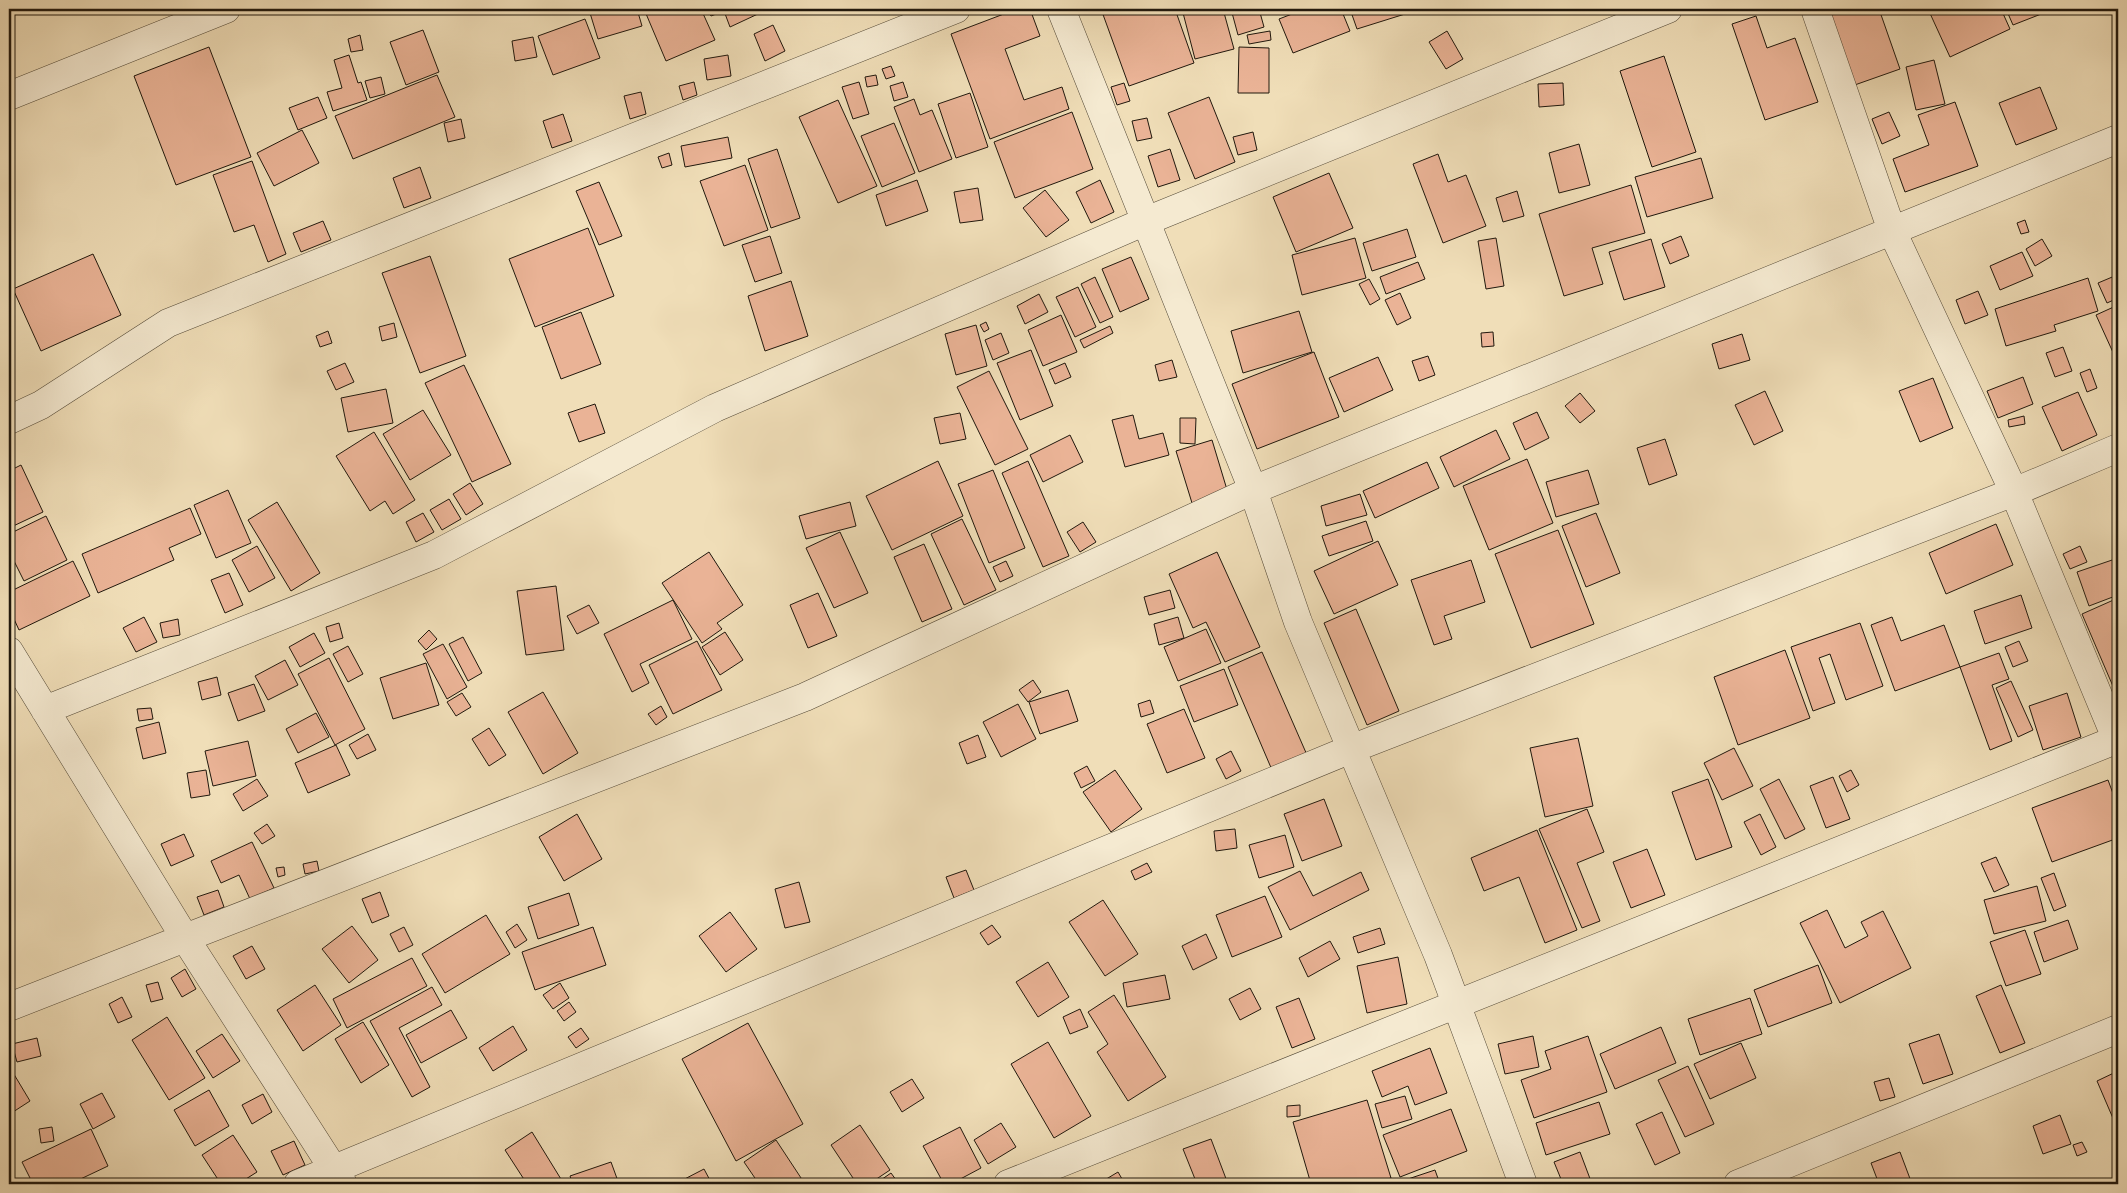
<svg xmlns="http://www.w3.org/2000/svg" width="2127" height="1193" font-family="'IM FELL French Canon',serif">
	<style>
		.building { fill: #eab396; stroke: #20180d }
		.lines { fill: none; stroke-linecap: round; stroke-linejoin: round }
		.minor-casing { stroke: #544a38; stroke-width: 29 }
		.minor { stroke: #f5ead1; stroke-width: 28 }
	</style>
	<rect width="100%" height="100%" fill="#f0deb8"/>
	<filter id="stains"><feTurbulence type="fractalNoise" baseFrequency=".004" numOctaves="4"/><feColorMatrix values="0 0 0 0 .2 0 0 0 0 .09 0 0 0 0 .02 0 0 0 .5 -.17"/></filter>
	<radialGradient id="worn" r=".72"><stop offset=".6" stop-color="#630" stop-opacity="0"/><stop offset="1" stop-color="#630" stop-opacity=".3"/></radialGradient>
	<!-- building -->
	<path class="building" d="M604 9H637L642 26 598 39 590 13Z
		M644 9H701L715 40 666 61Z
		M707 9H759L760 13 730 27 724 11 711 16Z
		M1017 9H1030L1040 36 1005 49 1024 100 1062 87 1069 109 990 139 951 34Z
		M1101 9H1175L1194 63 1129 86Z
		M1182 9H1223L1234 49 1195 59Z
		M1231 9H1259L1264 27 1238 35Z
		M1305 9H1341L1350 31 1293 53 1279 19Z
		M1350 9H1421L1357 29Z
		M1821 9H1879L1900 69 1849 87Z
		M1928 9H2001L2010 29 1950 57Z
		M2006 9H2054L2013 25Z
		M1756 16 1767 48 1795 38 1818 102 1765 120 1732 24Z
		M585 19 600 58 553 75 538 36Z
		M773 25 785 51 765 61 754 34Z
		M423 30 439 72 406 85 390 42Z
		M1270 31 1271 40 1249 44 1247 35Z
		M1447 31 1463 59 1446 69 1429 42Z
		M360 35 363 50 351 52 348 39Z
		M533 37 537 57 515 61 512 41Z
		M209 47 251 157 176 185 134 76Z
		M1239 47 1269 48V93H1238Z
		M349 55 358 83 361 82 367 100 333 111 327 92 342 88 334 60Z
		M728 55 731 76 707 80 704 59Z
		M1664 56 1696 152 1652 167 1620 71Z
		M1934 60 1945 104 1916 110 1906 67Z
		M891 66 895 76 886 79 882 69Z
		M437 75 455 117 353 159 335 116Z
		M876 75 878 85 867 87 865 77Z
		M381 77 385 94 370 98 365 81Z
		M694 82 697 95 683 100 679 86Z
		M859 82 869 114 853 119 842 87Z
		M903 82 908 97 894 101 890 86Z
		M1124 83 1130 101 1117 105 1111 87Z
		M1563 83 1564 105 1539 107 1538 84Z
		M2040 87 2057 129 2016 145 1999 103Z
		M641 92 646 114 630 119 624 96Z
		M970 93 988 147 956 158 938 104Z
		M318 97 327 118 298 130 289 108Z
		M1209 97 1235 162 1195 179 1168 113Z
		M914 99 920 115 932 110 952 159 919 172 894 107Z
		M838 100 877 186 838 203 799 117Z
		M1955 102 1978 166 1905 192 1893 159 1929 145 1918 115Z
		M1072 112 1093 169 1015 198 994 142Z
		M1889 112 1900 136 1882 144 1872 119Z
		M563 114 572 141 552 148 543 121Z
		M1147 118 1152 138 1137 141 1132 121Z
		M461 119 465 138 448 142 444 123Z
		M894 123 915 173 882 187 861 136Z
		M302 130 319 163 274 186 257 153Z
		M1253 132 1257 150 1238 155 1233 137Z
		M728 137 732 158 685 167 681 146Z
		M1579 144 1590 185 1559 193 1549 153Z
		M777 149 800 218 771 228 748 159Z
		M1170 149 1180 180 1158 187 1148 156Z
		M669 153 672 165 662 168 658 157Z
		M1438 154 1448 182 1466 175 1486 226 1443 243 1413 164Z
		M1701 158 1713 198 1647 217 1635 177Z
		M252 161 286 254 268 262 254 225 234 232 213 175Z
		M745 165 768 230 724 246 700 181Z
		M420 167 431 198 404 208 393 178Z
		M1329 173 1353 228 1296 252 1273 197Z
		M917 180 928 211 886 226 876 195Z
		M1100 180 1114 212 1091 223 1076 192Z
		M599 182 622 236 599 245 576 191Z
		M1631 185 1645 233 1592 248 1603 284 1564 296 1539 214Z
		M978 188 983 220 960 223 954 192Z
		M1045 190 1069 220 1046 237 1023 208Z
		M1517 191 1524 216 1503 222 1496 198Z
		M2025 220 2029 232 2021 234 2017 223Z
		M323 221 331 240 301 252 293 233Z
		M588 228 614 296 535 327 509 259Z
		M1407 229 1416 257 1372 271 1363 243Z
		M770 236 782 273 755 282 742 245Z
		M1681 236 1689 256 1670 264 1662 244Z
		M1355 238 1366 278 1302 295 1292 255Z
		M1496 238 1504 286 1486 289 1478 241Z
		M1651 239 1665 287 1624 300 1609 252Z
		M2042 239 2052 256 2035 266 2026 249Z
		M2022 252 2033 276 2000 290 1990 266Z
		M93 254 121 315 41 351 13 289Z
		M430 256 466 356 420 373 382 273Z
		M1131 257 1149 299 1120 312 1102 269Z
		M1418 262 1425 279 1386 294 1380 277Z
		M2117 275 2118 298 2107 303 2098 283Z
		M1095 277 1113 317 1100 323 1081 284Z
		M2088 278 2098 311 2054 325 2056 331 2006 346 1995 309Z
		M1369 279 1380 299 1370 305 1359 284Z
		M791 281 808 336 765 351 748 296Z
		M1078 287 1096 327 1075 337 1056 297Z
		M1978 291 1988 315 1965 324 1956 300Z
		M1400 293 1411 318 1397 325 1385 300Z
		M1039 294 1048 312 1025 324 1017 306Z
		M2118 305V358L2116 359 2096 315Z
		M1299 311 1312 352 1243 373 1231 331Z
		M581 312 601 364 561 379 542 327Z
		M1061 315 1077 352 1043 366 1028 330Z
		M986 322 989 329 984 332 980 325Z
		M394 323 397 337 382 341 379 327Z
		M976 325 987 366 956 375 945 334Z
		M1110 326 1113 333 1084 348 1080 340Z
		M328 331 332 343 320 347 316 336Z
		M1493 332 1494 346 1482 347 1481 333Z
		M1001 333 1009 353 993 360 985 340Z
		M1742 334 1750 360 1719 369 1712 344Z
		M2063 347 2072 371 2055 377 2046 353Z
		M1031 350 1053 406 1020 420 997 363Z
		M1314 352 1339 417 1257 449 1232 384Z
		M1428 356 1435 375 1419 381 1412 361Z
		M1378 357 1393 390 1344 412 1329 378Z
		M1172 360 1177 377 1159 381 1155 365Z
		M345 363 354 382 336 390 327 371Z
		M1065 363 1071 377 1055 384 1049 370Z
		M464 365 511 464 472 482 425 383Z
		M2090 369 2097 388 2087 392 2080 373Z
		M989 371 1028 449 995 465 957 387Z
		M2023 377 2033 404 1998 418 1987 391Z
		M1933 378 1953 428 1920 442 1899 391Z
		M386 389 393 423 348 432 341 398Z
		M1765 391 1783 431 1754 445 1735 405Z
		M2078 392 2097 435 2062 451 2042 407Z
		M1580 393 1595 411 1580 423 1565 406Z
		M595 404 605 433 579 442 568 413Z
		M423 410 451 455 410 480 383 434Z
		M1537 412 1549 438 1525 450 1513 423Z
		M960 413 966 439 940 444 934 418Z
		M1133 415 1139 439 1163 433 1169 455 1125 467 1112 420Z
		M2024 416 2025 424 2009 427 2008 420Z
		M1180 418H1196L1195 444 1180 443Z
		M1496 430 1510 459 1454 487 1440 457Z
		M374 432 415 500 393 514 385 501 370 511 336 456Z
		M1070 435 1083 462 1043 482 1030 455Z
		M1665 439 1677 475 1649 485 1637 448Z
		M1212 440 1228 493 1192 503 1176 451Z
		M9 444 14 461 9 462Z
		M1527 459 1553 523 1489 550 1463 486Z
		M938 461 963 516 892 550 866 496Z
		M1028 461 1069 556 1043 567 1002 473Z
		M1427 462 1439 488 1375 518 1363 491Z
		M21 465 43 512 9 528V471Z
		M993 470 1025 548 989 563 958 484Z
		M1588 470 1599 504 1556 517 1546 482Z
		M470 483 483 504 466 515 453 494Z
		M228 490 251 543 216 558 194 505Z
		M1360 494 1367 515 1326 526 1321 506Z
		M449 499 461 519 442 530 430 510Z
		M277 502 320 573 291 591 248 520Z
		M850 502 856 526 806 539 799 516Z
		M190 508 201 534 169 548 174 560 98 593 82 554Z
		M423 513 434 532 416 542 406 522Z
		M1596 513 1620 573 1586 587 1562 526Z
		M46 516 67 560 24 581 9 551V534Z
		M962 519 996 590 964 605 931 534Z
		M1366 521 1373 541 1329 556 1322 536Z
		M1083 522 1096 542 1080 552 1067 532Z
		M1996 524 2013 565 1946 594 1929 553Z
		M1558 530 1594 624 1531 648 1495 554Z
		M840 532 868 593 834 608 806 548Z
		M1378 541 1398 585 1334 614 1314 571Z
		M924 544 952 609 922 622 894 557Z
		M257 546 275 578 249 592 232 560Z
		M2080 546 2087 562 2070 569 2063 554Z
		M709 552 743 605 717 623 722 629 702 643 662 583Z
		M1217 552 1260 647 1225 662 1206 622 1193 628 1169 574Z
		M2118 558V595L2089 606 2077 572Z
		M1471 560 1485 602 1444 616 1452 639 1434 645 1411 580Z
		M73 561 90 596 19 630 9 608V592Z
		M1006 561 1013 576 1000 582 993 567Z
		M229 573 243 605 225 613 211 580Z
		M556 586 564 650 526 655 517 591Z
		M1170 590 1175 608 1149 615 1144 597Z
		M818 593 837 636 808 648 790 605Z
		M2021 595 2032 628 1985 644 1974 611Z
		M2118 598V698L2082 614Z
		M673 600 692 639 640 664 649 683 632 692 604 634Z
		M589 605 599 623 577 634 567 616Z
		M1356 609 1399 711 1367 725 1324 623Z
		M144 617 157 642 136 652 123 628Z
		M1178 617 1184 638 1159 645 1154 624Z
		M1892 617 1901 641 1944 625 1960 667 1895 691 1871 625Z
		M178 619 180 635 163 638 160 623Z
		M339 623 343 638 330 642 326 627Z
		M1860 623 1883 686 1846 700 1830 654 1819 658 1835 703 1813 711 1791 647Z
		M1206 629 1221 663 1178 681 1164 647Z
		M429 630 437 639 426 650 418 641Z
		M725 632 743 660 720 675 702 647Z
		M314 633 325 653 300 667 289 647Z
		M463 637 482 673 468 681 449 644Z
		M697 641 722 690 673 714 649 665Z
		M2019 641 2028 661 2013 667 2005 647Z
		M443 644 467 687 447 699 423 654Z
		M348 646 363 674 348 682 333 654Z
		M1785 650 1810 718 1738 745 1714 677Z
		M1262 652 1307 755 1272 770 1228 667Z
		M1999 653 2009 679 1992 685 2012 741 1990 750 1960 667Z
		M329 658 365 729 335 745 298 674Z
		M285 660 298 685 268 700 255 676Z
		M426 663 439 705 393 719 380 678Z
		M1224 669 1238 705 1194 722 1180 686Z
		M217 677 221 695 202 700 198 682Z
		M1033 680 1041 692 1028 702 1019 690Z
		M2011 681 2033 730 2018 737 1996 688Z
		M254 684 265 711 238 721 228 693Z
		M1068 690 1078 721 1040 734 1029 702Z
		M543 692 578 753 543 774 508 712Z
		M462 693 471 707 456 716 447 702Z
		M2067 693 2081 737 2043 750 2029 706Z
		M1150 700 1154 713 1141 717 1138 704Z
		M1018 704 1036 739 1001 757 983 722Z
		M661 706 667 717 656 725 648 714Z
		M151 708 153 719 139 721 137 709Z
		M1184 709 1205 758 1167 773 1147 724Z
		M316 713 329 737 298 753 286 729Z
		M159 722 166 753 143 759 136 728Z
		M489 728 506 755 489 766 472 739Z
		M368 734 376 750 357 759 349 745Z
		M978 735 986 757 967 764 959 743Z
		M1578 738 1593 806 1545 817 1530 748Z
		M248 741 256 776 213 786 205 751Z
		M336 745 350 775 308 793 295 763Z
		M1734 748 1753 786 1722 800 1704 763Z
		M1231 751 1241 771 1226 779 1216 759Z
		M1087 766 1095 781 1081 788 1074 773Z
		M206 770 210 795 191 798 187 773Z
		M1115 770 1142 809 1111 832 1083 792Z
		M1851 770 1859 785 1847 792 1839 776Z
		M1833 777 1850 819 1826 828 1810 786Z
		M257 779 268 796 243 811 233 794Z
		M1708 779 1732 847 1696 860 1672 792Z
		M1779 779 1805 829 1785 839 1760 789Z
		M2108 780 2118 807V838L2052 862 2032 808Z
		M1324 799 1342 846 1302 861 1284 814Z
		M1587 809 1604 852 1577 863 1600 921 1582 928 1539 829Z
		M577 814 602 859 564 881 539 837Z
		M1760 814 1776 847 1761 855 1744 822Z
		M267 824 275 836 262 844 254 833Z
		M1235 829 1237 848 1216 851 1214 831Z
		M1537 830 1577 930 1545 943 1519 877 1484 891 1471 858Z
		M184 834 194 856 171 866 161 844Z
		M1285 835 1294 867 1259 878 1249 845Z
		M252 842 274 888 250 899 239 875 221 883 211 861Z
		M1647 849 1665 895 1631 908 1613 862Z
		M1996 857 2009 885 1994 892 1981 863Z
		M317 861 319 871 305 874 303 864Z
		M1147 863 1152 872 1135 880 1131 871Z
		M284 867 285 875 278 877 276 868Z
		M966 870 974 890 954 898 946 877Z
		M1300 871 1313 896 1361 872 1369 890 1290 930 1268 887Z
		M2054 873 2066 906 2054 911 2041 878Z
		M799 882 810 922 785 928 775 889Z
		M2037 886 2046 921 1994 934 1984 900Z
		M218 890 224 907 204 915 197 897Z
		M380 892 389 916 372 923 362 899Z
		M569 893 579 925 538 939 528 907Z
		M1265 896 1282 937 1232 957 1216 915Z
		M1103 900 1138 954 1105 976 1069 922Z
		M1827 910 1845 948 1868 936 1861 922 1883 911 1911 968 1840 1003 1800 923Z
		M730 912 757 949 726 972 699 936Z
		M486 915 510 954 445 993 422 954Z
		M2068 920 2078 949 2044 962 2034 932Z
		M517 924 527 940 515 948 506 932Z
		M992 925 1001 937 988 945 980 933Z
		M352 926 378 960 349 983 322 949Z
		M404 927 413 945 399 952 390 934Z
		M593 927 606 965 535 990 522 952Z
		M1380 928 1385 944 1358 953 1353 937Z
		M2025 930 2041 974 2006 986 1990 942Z
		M1206 934 1217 958 1193 970 1182 946Z
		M1330 941 1340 959 1308 977 1299 958Z
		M252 946 265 969 246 979 233 956Z
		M1398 957 1407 1004 1367 1013 1357 966Z
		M412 958 427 986 347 1028 333 999Z
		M1048 962 1069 997 1038 1017 1016 982Z
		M1818 965 1832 1003 1768 1027 1754 990Z
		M185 969 196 989 182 997 171 978Z
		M1165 975 1170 999 1127 1007 1123 983Z
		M158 982 163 999 151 1002 146 985Z
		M560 983 569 998 553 1009 543 995Z
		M315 985 341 1025 303 1051 277 1010Z
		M2001 985 2025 1043 2000 1053 1976 996Z
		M432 987 442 1005 399 1028 430 1087 412 1097 370 1021Z
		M1250 988 1261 1009 1240 1020 1229 999Z
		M1114 995 1166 1077 1128 1101 1097 1052 1108 1044 1088 1012Z
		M122 997 132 1017 118 1023 109 1004Z
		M1299 998 1315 1039 1292 1048 1276 1007Z
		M1750 998 1762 1034 1700 1055 1688 1019Z
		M569 1002 576 1012 564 1021 557 1011Z
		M1080 1009 1088 1027 1070 1034 1063 1017Z
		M451 1010 467 1038 421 1063 406 1035Z
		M167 1017 205 1078 169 1100 132 1040Z
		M363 1022 389 1065 361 1083 335 1039Z
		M748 1023 803 1124 736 1161 682 1059Z
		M513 1026 527 1050 493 1071 479 1048Z
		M1661 1027 1676 1063 1615 1089 1600 1054Z
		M581 1028 589 1039 576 1048 568 1037Z
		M222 1034 240 1061 213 1078 196 1051Z
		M1939 1034 1953 1074 1923 1084 1909 1044Z
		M1533 1036 1539 1067 1505 1074 1498 1044Z
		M1588 1036 1607 1092 1534 1118 1521 1080 1551 1069 1545 1051Z
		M37 1038 41 1056 17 1062 12 1044Z
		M1048 1042 1091 1116 1054 1138 1011 1064Z
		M1741 1043 1756 1078 1710 1099 1694 1064Z
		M1430 1048 1447 1093 1415 1105 1408 1086 1382 1097 1372 1071Z
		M9 1066 30 1101 13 1112 9 1105Z
		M1688 1066 1714 1124 1685 1137 1658 1080Z
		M2118 1071V1130L2097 1081Z
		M1889 1078 1895 1097 1880 1101 1874 1082Z
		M912 1079 924 1098 902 1112 890 1092Z
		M209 1090 229 1126 195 1146 174 1110Z
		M102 1093 115 1117 93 1129 80 1104Z
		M263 1094 272 1112 252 1124 242 1105Z
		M1405 1096 1412 1119 1382 1128 1375 1104Z
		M1367 1100 1391 1178 1370 1184H1311L1293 1122Z
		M1599 1102 1610 1134 1546 1155 1536 1123Z
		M1300 1105V1116L1287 1117V1106Z
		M1451 1109 1467 1151 1400 1177 1383 1135Z
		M1662 1112 1680 1153 1655 1165 1636 1124Z
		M2060 1115 2071 1144 2043 1154 2033 1126Z
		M1001 1123 1016 1147 988 1164 974 1140Z
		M860 1125 890 1170 869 1184H857L831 1145Z
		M52 1127 54 1141 41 1143 39 1129Z
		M960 1127 981 1168 951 1184H944L923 1146Z
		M91 1129 108 1166 70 1184H33L22 1162Z
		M532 1132 564 1184H527L505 1150Z
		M233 1135 257 1172 238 1184H221L202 1155Z
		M1211 1139 1228 1184H1197L1183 1149Z
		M776 1140 805 1184H759L744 1162Z
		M294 1141 305 1165 283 1175 271 1151Z
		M2082 1142 2087 1152 2077 1156 2073 1145Z
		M9 1148 14 1159 9 1161Z
		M1580 1152 1592 1184H1563L1554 1162Z
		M1900 1152 1912 1184H1879L1871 1163Z
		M611 1162 619 1184H573L570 1176Z
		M704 1169 712 1184H675Z
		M1435 1170 1440 1184H1393Z
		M1118 1172 1125 1184H1098Z
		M891 1173 899 1184H875Z
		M398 1179 402 1184H390Z
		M1996 1179 1998 1184H1984Z"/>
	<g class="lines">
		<defs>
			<path id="minor" d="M1061 9 1253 490 1298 622 1438 955 1523 1184
				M1815 9 1892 231 2014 492 2118 743
				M9 96 226 9
				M9 420 41 405 168 323 956 9
				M9 651 185 938 9 1007
				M45 710 434 555 715 408 1146 221 1668 9
				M298 1184 1351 749 2014 492 2118 448
				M343 1184 185 938 805 697 1253 490 2118 139
				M1008 1184 2118 739
				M1738 1184 2118 1029"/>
		</defs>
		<!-- minor casing -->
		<use href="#minor" class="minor-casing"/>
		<!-- minor -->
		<use href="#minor" class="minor"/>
	</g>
	<!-- margin -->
	<rect width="2127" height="1193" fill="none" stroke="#f0deb8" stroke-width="30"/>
	<rect x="10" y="10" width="2107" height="1173" fill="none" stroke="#20180d" stroke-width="2.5"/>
	<rect x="15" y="15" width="2097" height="1163" fill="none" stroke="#20180d"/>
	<rect width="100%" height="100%" filter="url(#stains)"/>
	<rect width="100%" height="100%" fill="url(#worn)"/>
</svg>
